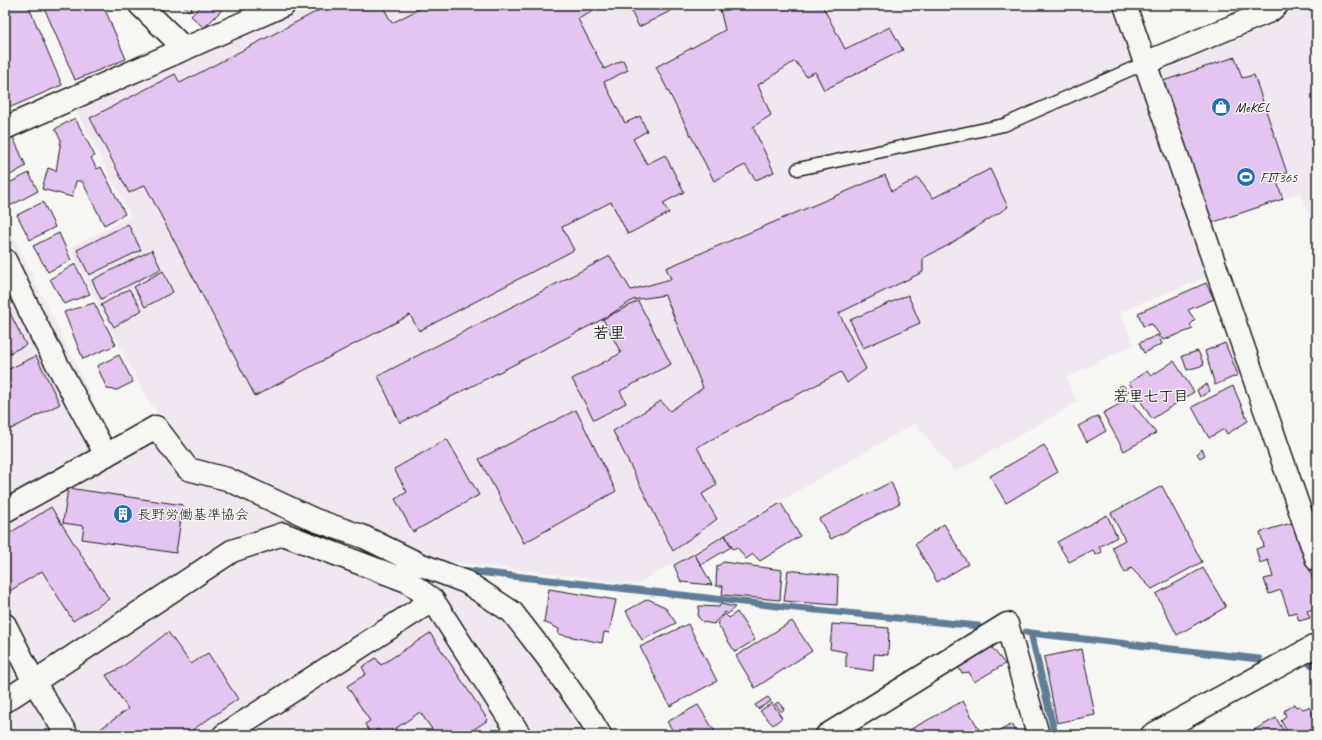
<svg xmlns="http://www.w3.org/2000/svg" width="1322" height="740" font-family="Caveat,'Klee One',sans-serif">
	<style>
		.built { fill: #f1e7f1 }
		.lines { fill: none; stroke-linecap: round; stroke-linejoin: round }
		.stream { stroke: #617d97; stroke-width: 7 }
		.building { fill: #e4c4f0; stroke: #1c1c1c }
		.lane-casing { stroke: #1c1c1c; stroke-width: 15 }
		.street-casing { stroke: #1c1c1c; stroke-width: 25 }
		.secondary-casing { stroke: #1c1c1c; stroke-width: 25 }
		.lane { stroke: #f6f6f2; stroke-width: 12 }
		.street { stroke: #f6f6f2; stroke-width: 22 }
		.secondary { stroke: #f6f6f2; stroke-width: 22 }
		.labels { text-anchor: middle; stroke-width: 3; stroke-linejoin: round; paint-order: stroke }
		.poi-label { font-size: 14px; fill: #1c1c1c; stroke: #f6f6f2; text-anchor: start }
		.neighbourhood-label { font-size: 15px; font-weight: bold; fill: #1c1c1c; stroke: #f6f6f2 }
		.quarter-label { font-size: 16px; font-weight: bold; fill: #1c1c1c; stroke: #f6f6f2 }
	</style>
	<rect width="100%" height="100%" fill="#f6f6f2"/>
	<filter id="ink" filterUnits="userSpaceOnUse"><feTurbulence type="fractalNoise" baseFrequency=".025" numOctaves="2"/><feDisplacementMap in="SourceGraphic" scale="8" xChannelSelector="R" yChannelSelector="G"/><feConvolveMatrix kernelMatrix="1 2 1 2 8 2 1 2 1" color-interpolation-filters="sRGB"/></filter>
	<g filter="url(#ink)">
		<!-- built -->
		<path class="built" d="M298 5H1119L1206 277 1120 312 1134 344 1066 378 1077 402 955 472 915 423 637 584 516 569 437 560 202 463 167 425 145 396 70 248 131 216 75 108Z
			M1296 5H1317V227L1312 221 1300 193 1212 224 1159 72 1269 26Z
			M5 220 111 437 145 422 187 474 462 588 529 643 589 735H5Z"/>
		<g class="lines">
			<!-- stream -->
			<path class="stream" d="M460 570 786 607 978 626
				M1026 632 1031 633 1055 735
				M1031 633 1259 659
				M1310 664 1317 665"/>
		</g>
		<!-- building -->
		<path class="building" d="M5 5H28L62 85 11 107 5 94Z
			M43 5H103L126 59 75 80Z
			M183 5H195L189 11Z
			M202 5H225L226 6 204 28 191 16Z
			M329 5H382L392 23 427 5H605L578 19 604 69 623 60 628 70 604 82 625 123 640 116 647 131 633 139 647 164 665 155 684 192 663 203 669 213 628 234 611 202 562 227 574 250 419 331 410 315 255 396 145 185 129 193 90 118 175 74 180 83Z
			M628 5H682L639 27Z
			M719 5H822L845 49 890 27 903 50 824 90 815 72 806 76 795 61 758 85 771 115 753 127 774 172 756 180 745 165 714 181 656 67 725 30Z
			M1235 57 1242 78 1254 75 1287 173 1275 176 1283 199 1211 223 1163 81Z
			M75 118 95 156 91 158 97 169 101 167 125 214 104 225 82 181H76L72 197 42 189 48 168 56 171 61 140 55 129Z
			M12 135 26 166 5 178V139Z
			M990 169 1008 207 947 246 923 258V272L839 313 866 369 847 383 841 372 697 447 717 485 702 494 717 519 673 551 613 431 661 401 670 411 703 388 665 295 633 300 603 319 400 423 378 376 610 256 631 290 671 279 666 268 885 175 892 191 918 178 933 198Z
			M29 173 38 191 6 208 5 205V185Z
			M43 202 55 227 30 240 17 215Z
			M128 224 141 250 89 275 77 250Z
			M59 233 71 260 48 272 33 246Z
			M152 250 161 269 101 299 92 280Z
			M75 264 90 294 64 304 50 279Z
			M163 271 173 292 145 307 134 287Z
			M1206 283 1214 299 1188 310 1195 320 1190 325 1193 329 1163 340 1152 324 1143 326 1138 313Z
			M129 289 142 310 114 327 101 305Z
			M908 295 920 323 863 348 850 320Z
			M638 301 671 364 620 391 626 403 594 420 572 379 621 353 603 319Z
			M5 303 26 345 5 355Z
			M94 303 116 345 83 359 64 312Z
			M1158 335 1162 344 1144 353 1139 343Z
			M1225 343 1238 375 1215 385 1205 351Z
			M1198 351 1204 365 1187 370 1182 356Z
			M119 355 133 382 117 390 107 389 97 366Z
			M36 356 60 404 5 432V371Z
			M1174 361 1194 392 1152 419 1129 383 1147 371 1151 376Z
			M1207 384 1210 391 1200 397 1197 390Z
			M1122 385 1129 391 1122 395 1116 389Z
			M1233 386 1248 421 1227 434 1224 429 1209 438 1192 407Z
			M1129 399 1156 433 1124 451 1103 413Z
			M576 410 616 491 524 543 479 459Z
			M1098 416 1106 431 1087 442 1078 426Z
			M447 439 479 495 413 532 395 499 407 492 394 469Z
			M1044 445 1058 472 1006 503 990 476Z
			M1202 449 1205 455 1200 458 1197 454Z
			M891 482 900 503 831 539 819 519Z
			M1162 486 1202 562 1152 589 1131 568 1125 573 1112 547 1125 540 1111 513Z
			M68 488 183 505 176 553 82 539 84 526 63 523Z
			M781 503 800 536 760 561 753 554 746 559 737 547 733 549 725 535Z
			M51 507 109 599 73 621 42 571 8 592 5 586V536Z
			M1107 515 1117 537 1099 547 1102 552 1096 555 1093 550 1069 562 1057 542Z
			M1295 522 1317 594V608L1307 611 1310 618 1299 621 1296 612 1289 614 1281 590 1269 594 1264 579 1273 577 1268 560 1260 563 1256 549 1264 546 1260 532Z
			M944 524 968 564 937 582 915 544Z
			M725 535 731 547 701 565 694 554Z
			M694 554 701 565 712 585 681 582 674 565Z
			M723 562 782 570 780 600 722 595 723 586H716L717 566 721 564Z
			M1203 568 1226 607 1177 635 1156 594Z
			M788 570 838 576 837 605 784 601Z
			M549 589 616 600 609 633 604 632 602 643 558 634 559 629 544 622Z
			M648 599 665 607 676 623 642 640 626 611Z
			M720 604 735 607 728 614 725 612 715 622 714 624 703 622 698 617 699 606 719 607Z
			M737 612 755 640 735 652 717 623 725 614 729 618Z
			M792 621 812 651 755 688 736 656Z
			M688 624 717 681 670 706 640 647Z
			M832 624 889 628 888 655 874 654 873 671 846 667V652L830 649Z
			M168 632 191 664 208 653 238 699 185 735H103L99 730 128 709 106 675 121 668Z
			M430 633 488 720 465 735H436L420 712 386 735H382L378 729 371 734 365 724 370 721 347 686 366 674 362 667 376 658 381 665Z
			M990 645 1005 664 974 682 969 672 962 673 958 667Z
			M1082 649 1095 715 1057 723 1044 657Z
			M768 697 771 701 758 709 755 705Z
			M963 701 982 735H900Z
			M778 702 784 709 781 712 775 704Z
			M772 703 782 718 773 725 760 711Z
			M1294 704 1296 707 1299 706 1303 709 1309 707 1317 722V727L1302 735H1289L1281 721 1286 716 1284 711Z
			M698 705 717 735H676L667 722Z
			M1276 718 1286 735H1245Z
			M1012 724 1018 735H993Z"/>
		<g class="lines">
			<defs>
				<path id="lane" d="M798 169 1004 125 1145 63"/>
				<path id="street" d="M140 5 185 49
					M1125 5 1317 560
					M1145 63 1253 18 1270 11 1277 5
					M5 128 284 5
					M5 260 43 338 106 455 156 427 188 469 227 479 315 520 364 537 419 564 466 582 512 612 547 657 591 720 600 735
					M34 682 232 551 283 534 407 581 433 600 519 734
					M224 735 433 600
					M827 735 1007 624 1038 735
					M1152 735 1317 645"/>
				<path id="secondary" d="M5 511 106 455
					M5 625 34 682 67 735
					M5 701 34 682"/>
			</defs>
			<!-- lane casing -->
			<use href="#lane" class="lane-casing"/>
			<!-- street casing -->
			<use href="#street" class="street-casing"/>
			<!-- secondary casing -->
			<use href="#secondary" class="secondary-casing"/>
			<!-- lane -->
			<use href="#lane" class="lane"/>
			<!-- street -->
			<use href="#street" class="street"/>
			<!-- secondary -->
			<use href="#secondary" class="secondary"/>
		</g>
	</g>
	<!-- icons -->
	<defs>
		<symbol id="shop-disc" viewBox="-11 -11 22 22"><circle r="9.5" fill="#1f6fb2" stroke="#f6f6f2"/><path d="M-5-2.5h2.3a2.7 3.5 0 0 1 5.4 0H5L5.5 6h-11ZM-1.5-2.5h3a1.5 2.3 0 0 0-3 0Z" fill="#fff"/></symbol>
		<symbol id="stadium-disc" viewBox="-11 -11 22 22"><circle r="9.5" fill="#1f6fb2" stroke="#f6f6f2"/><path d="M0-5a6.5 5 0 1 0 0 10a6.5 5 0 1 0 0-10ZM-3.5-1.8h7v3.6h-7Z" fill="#fff"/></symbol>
		<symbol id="building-disc" viewBox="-11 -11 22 22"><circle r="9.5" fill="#1f6fb2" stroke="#f6f6f2"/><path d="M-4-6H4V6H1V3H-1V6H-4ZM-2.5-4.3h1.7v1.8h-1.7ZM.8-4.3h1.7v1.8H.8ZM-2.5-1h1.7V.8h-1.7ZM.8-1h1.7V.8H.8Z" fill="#fff"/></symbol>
	</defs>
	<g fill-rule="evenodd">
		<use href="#shop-disc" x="1210" y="96" width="22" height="22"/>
		<use href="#stadium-disc" x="1235" y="166" width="22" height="22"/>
		<use href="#building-disc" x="112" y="503" width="22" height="22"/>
	</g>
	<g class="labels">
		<!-- poi labels -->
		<g class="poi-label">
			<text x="1235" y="112">MeKEL</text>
			<text x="1260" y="182">FIT365</text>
			<text x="137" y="519">長野労働基準協会</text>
		</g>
		<!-- neighbourhood labels -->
		<g class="neighbourhood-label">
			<text x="1151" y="401">若里七丁目</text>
		</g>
		<!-- quarter labels -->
		<g class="quarter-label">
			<text x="609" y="338">若里</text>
		</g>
	</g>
	<!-- margin -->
	<rect width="1322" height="740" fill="none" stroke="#f6f6f2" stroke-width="20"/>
	<rect x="10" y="10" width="1302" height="720" fill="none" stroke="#1c1c1c" stroke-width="1.5" filter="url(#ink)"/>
</svg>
